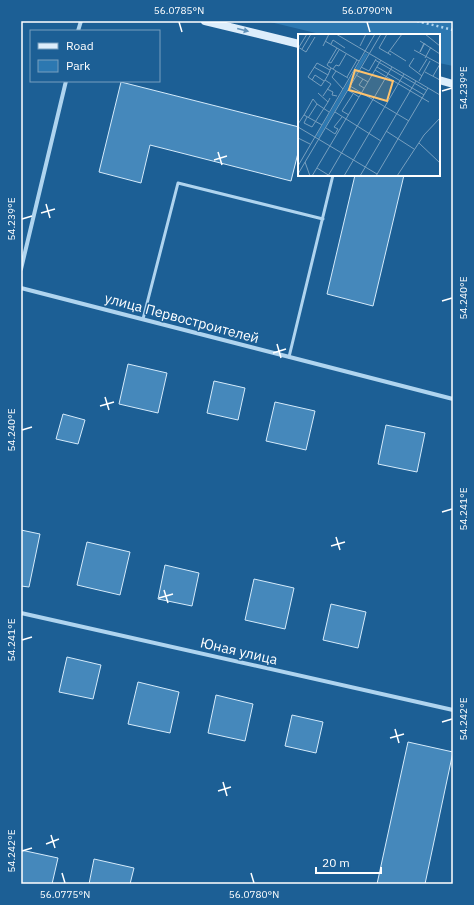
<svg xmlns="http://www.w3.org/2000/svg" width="474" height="905" font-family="'IBM Plex Sans',sans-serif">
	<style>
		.green { fill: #2c78b1 }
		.building { fill: #4588bb; stroke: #d5ebfb }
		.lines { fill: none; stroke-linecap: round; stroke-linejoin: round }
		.path { stroke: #afd4ef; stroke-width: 2.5; stroke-dasharray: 2 3; stroke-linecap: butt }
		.service { stroke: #afd4ef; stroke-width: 3 }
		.minor { stroke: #afd4ef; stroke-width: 4 }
		.secondary { stroke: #dcedfb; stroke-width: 8 }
		.oneway { fill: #5f91b9 }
		.ticks { fill: none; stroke: #fff; stroke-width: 1.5 }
		.labels { text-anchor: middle; stroke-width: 3; stroke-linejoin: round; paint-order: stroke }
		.street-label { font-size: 14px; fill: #fff; stroke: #1c5f95 }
		.inset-road { fill: none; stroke: #779fbf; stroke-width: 1 }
		.view { fill: #ffc36d; fill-opacity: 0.15; stroke: #ffc36d; stroke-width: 2 }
		.inset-edge { fill: none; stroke: #fff; stroke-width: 2 }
		.neatline { fill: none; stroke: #fff; stroke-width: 1.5 }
		.ticks-label { font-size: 10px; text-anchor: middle; fill: #fff }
	</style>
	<rect width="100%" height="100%" fill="#1c5f95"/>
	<!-- green -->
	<path class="green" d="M266 21H453V66L439 63V35H324Z"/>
	<!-- building -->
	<path class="building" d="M121 82 299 127V149L291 181 150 145 141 183 99 172Z
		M355 175H404L373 306 327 294Z
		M128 364 167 373 158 413 119 404Z
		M214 381 245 388 238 420 207 413Z
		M275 402 315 411 306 450 266 441Z
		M63 414 85 420 78 444 56 439Z
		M386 425 425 433 417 472 378 464Z
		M21 530 40 534 29 587 21 586Z
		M87 542 130 552 120 595 77 585Z
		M165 565 199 573 192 606 158 599Z
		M254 579 294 588 285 629 245 620Z
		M331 604 366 612 358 648 323 640Z
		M67 657 101 665 93 699 59 692Z
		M138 682 179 692 170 733 128 724Z
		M216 695 253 704 245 741 208 733Z
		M292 715 323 722 316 753 285 746Z
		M408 742 453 752 425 884H377Z
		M21 850 58 858 52 884H21Z
		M94 859 134 868 130 884H89Z"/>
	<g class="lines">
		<!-- path -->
		<path class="path" d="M417 21 453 30"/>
		<!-- service -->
		<path class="service" d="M143 319 178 183 323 219
			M289 357 333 175"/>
		<!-- minor -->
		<path class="minor" d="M78 31 81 21
			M21 269 66 81
			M21 288 453 399
			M21 613 453 710"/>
		<!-- secondary -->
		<path class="secondary" d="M205 21 299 44
			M439 80 453 84"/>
	</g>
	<!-- one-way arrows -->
	<defs><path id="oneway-solid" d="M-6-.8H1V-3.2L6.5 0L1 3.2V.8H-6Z"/></defs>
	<use class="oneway" href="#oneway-solid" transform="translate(243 30) rotate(14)"/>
	<!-- ticks -->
	<path class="ticks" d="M179 22 182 32M367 22 370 32M442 91 452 88M218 152 222 165M214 160 227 156M46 204 50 218M41 213 55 209M22 219 32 216M442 301 452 298M277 344 281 358M273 353 286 349M105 397 109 410M100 406 114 402M22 430 32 427M442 512 452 509M336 537 340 550M331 546 345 542M164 590 168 603M159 598 173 594M22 640 32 637M442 722 452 719M395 729 399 743M390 738 404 734M223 782 227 796M218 791 231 787M51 835 55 848M46 844 59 839M22 851 32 848M62 873 65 883M251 873 254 883"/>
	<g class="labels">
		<!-- street labels -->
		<g class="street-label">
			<text transform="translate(182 318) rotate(15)" y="5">улица Первостроителей</text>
			<text transform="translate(239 651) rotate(13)" y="5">Юная улица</text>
		</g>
	</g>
	<!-- overview -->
	<g transform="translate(298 34)">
		<rect width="142" height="142" fill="#1c5f95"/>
		<path d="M67 19 70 20 21 104 18 102Z" fill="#2c78b1"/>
		<path class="inset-road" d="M38 0 142 61M89 0 81 14 93 21M127 0 142 12M27 7 61 27M122 7 142 20M126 9 122 18 127 9M33 10 35 6 47 14M25 12 31 0M62 12 68 0M0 13 8 18 17 3M1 13 9 0M4 15 13 0M116 16 142 30M92 17 108 27M90 19 104 0M116 24 111 32 124 42M127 24 133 13M77 26 128 56M31 28 33 29 41 16M16 33 30 41 33 34 35 35 38 31 41 32 48 20M63 33 71 37 78 25M79 33 126 61M33 34 29 31 39 14M35 35 38 37 34 43 45 55M77 36 131 68M38 37 50 44M121 38 129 25M127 38 142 46M58 41 70 48M135 42 142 30M49 43 59 26M65 45 61 51 66 54M14 46 17 41 26 47M27 46 23 52 10 43 19 29 32 36M121 47 132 27M52 52 111 87M29 55 35 58 34 61 39 62M50 56 61 63M20 59 30 68 32 64M25 62 33 50 27 46 30 41M37 78 83 107M6 81 15 65 19 70M51 81 44 77 55 60M9 83 6 89 14 93 30 68M10 84 19 70 31 78M0 90 6 81 24 91M0 93 79 140M28 94 37 100 40 95 36 93 44 83M88 97 116 115M0 104 12 110M121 109 142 129M7 128 12 142M0 132 77 0M19 134 32 142M0 140 83 0M14 142 83 26M30 142 94 33M46 142 106 40M62 142 118 47M78 142 130 54M99 142 126 101 142 84"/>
		<path class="view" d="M57 36 95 47 89 67 51 56Z"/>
		<rect width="142" height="142" class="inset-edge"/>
	</g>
	<!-- border -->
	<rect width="474" height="905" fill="none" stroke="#1c5f95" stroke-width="44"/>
	<!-- legend -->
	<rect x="30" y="30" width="130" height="52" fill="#1c5f95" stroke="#779fbf"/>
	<rect x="38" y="43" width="20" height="6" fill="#dcedfb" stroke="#779fbf"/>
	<text x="66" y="50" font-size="12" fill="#ffffff">Road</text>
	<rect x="38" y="60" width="20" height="12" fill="#2c78b1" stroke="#779fbf"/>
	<text x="66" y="70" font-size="12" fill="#ffffff">Park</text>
	<!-- scale -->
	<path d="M316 867v6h65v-6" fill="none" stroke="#ffffff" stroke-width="2"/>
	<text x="322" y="867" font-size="12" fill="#ffffff" stroke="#1c5f95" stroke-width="3" paint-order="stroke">20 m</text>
	<rect x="22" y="22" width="430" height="861" class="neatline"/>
	<g class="ticks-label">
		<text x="179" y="14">56.0785°N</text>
		<text x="367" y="14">56.0790°N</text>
		<text transform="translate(463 88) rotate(-90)" y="4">54.239°E</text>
		<text transform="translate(11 219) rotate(-90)" y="4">54.239°E</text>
		<text transform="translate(463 298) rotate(-90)" y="4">54.240°E</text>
		<text transform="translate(11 430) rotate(-90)" y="4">54.240°E</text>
		<text transform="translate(463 509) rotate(-90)" y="4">54.241°E</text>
		<text transform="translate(11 640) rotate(-90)" y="4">54.241°E</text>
		<text transform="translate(463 719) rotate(-90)" y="4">54.242°E</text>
		<text transform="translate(11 851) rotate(-90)" y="4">54.242°E</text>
		<text x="65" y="898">56.0775°N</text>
		<text x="254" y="898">56.0780°N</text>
	</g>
</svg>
